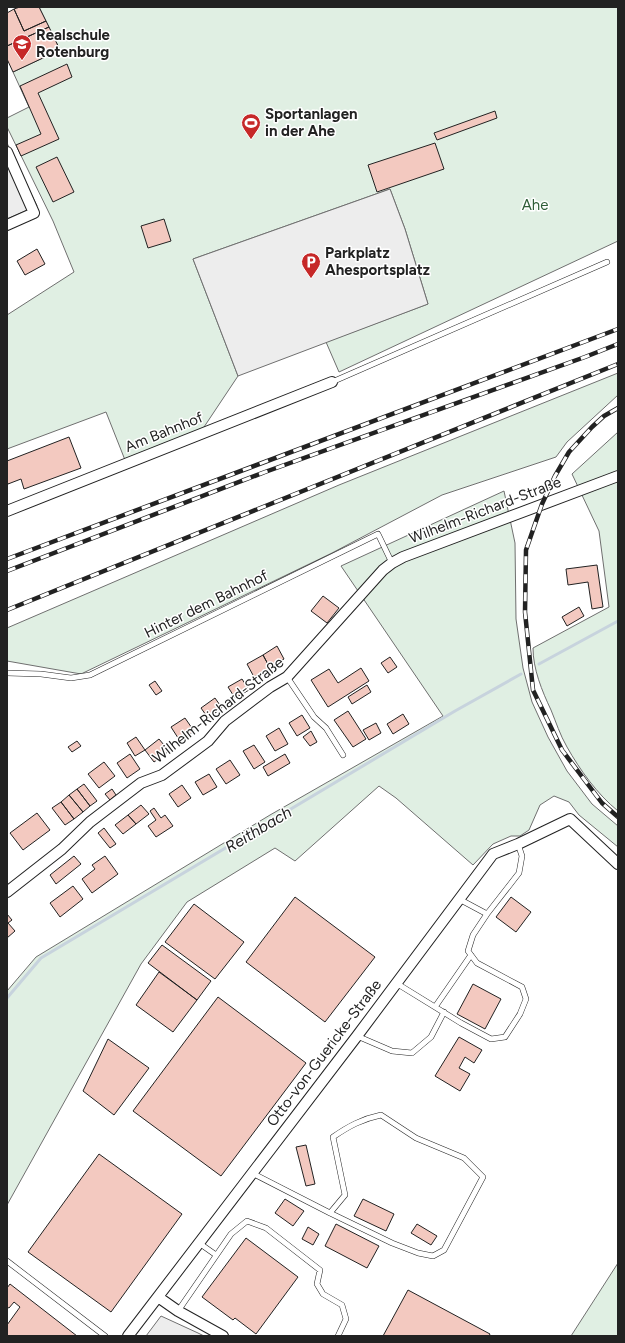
<svg xmlns="http://www.w3.org/2000/svg" width="625" height="1343" font-family="Figtree,sans-serif">
	<style>
		.green { fill: #e0efe3; stroke: #6f6f6f }
		.parking { fill: #ededed; stroke: #6f6f6f }
		.lines { fill: none; stroke-linecap: round; stroke-linejoin: round }
		.stream { stroke: #c7d3dd; stroke-width: 3 }
		.building { fill: #f3c9c0; stroke: #222 }
		.service-casing { stroke: #222; stroke-width: 6 }
		.minor-casing { stroke: #222; stroke-width: 12 }
		.service { stroke: #fff; stroke-width: 5 }
		.minor { stroke: #fff; stroke-width: 10 }
		.rail-casing { stroke: #222; stroke-width: 4.5 }
		.rail { stroke: #fff; stroke-width: 3; stroke-dasharray: 9; stroke-linecap: butt }
		.labels { text-anchor: middle; stroke-width: 3; stroke-linejoin: round; paint-order: stroke }
		.poi-label { font-size: 15px; font-weight: bold; fill: #222; stroke: #fff; text-anchor: start }
		.park-label { font-size: 15px; fill: #2f5e38; stroke: #fff }
		.street-label { font-size: 15px; fill: #222; stroke: #fff }
		.water-label { font-size: 16px; font-style: italic; fill: #222; stroke: #fff }
	</style>
	<rect width="100%" height="100%" fill="#fff"/>
	<!-- green -->
	<path class="green" d="M39 7H618V241L339 372 326 342 428 304 405 229 390 189 193 259 238 376 202 430 125 460 106 412 7 449V315L74 272 53 221 7 127V118L29 107 13 72 60 50Z
		M618 373V395L567 442 556 457 442 495 332 553 81 674 7 661V628L339 485Z
		M618 432V811C597 794 580 770 567 747 560 735 556 722 551 710 542 691 533 669 533 648L609 607 599 531 572 474Z
		M504 491 515 543 516 619 523 668 532 702 548 737 567 771 592 804 618 826V847L579 815 569 802 554 796 540 805 529 830 520 836H511L493 844 473 865 396 798 379 786 295 861 275 848 187 902 141 964 7 1205V991L36 957 270 815 443 716 341 566Z
		M618 1263V1336H571Z"/>
	<!-- parking -->
	<path class="parking" d="M7 143 37 206 7 219Z
		M390 189 405 229 428 304 238 376 193 259Z
		M161 1316 198 1333 204 1336H146Z"/>
	<g class="lines">
		<!-- stream -->
		<path class="stream" d="M539 664 618 621
			M7 998 41 958 455 711 521 674"/>
	</g>
	<!-- building -->
	<path class="building" d="M20 7H39L46 21 24 31 14 9Z
		M14 9 24 31 46 21 49 27 7 46V13Z
		M49 27 60 50 13 72 7 59V46Z
		M67 64 72 77 38 93 59 139 21 156 16 145 41 134 20 86Z
		M495 111 497 118 437 140 434 133Z
		M435 143 444 169 377 192 368 165Z
		M57 157 74 192 53 202 36 167Z
		M164 219 171 241 148 248 141 226Z
		M37 249 45 264 25 275 17 261Z
		M69 437 81 468 24 489 21 479 8 484 7 481V461Z
		M597 565 603 607 592 609 588 582 568 585 566 569Z
		M323 596 339 608 327 623 311 611Z
		M579 607 584 616 567 626 562 617Z
		M277 646 284 659 270 668 263 655Z
		M263 655 270 668 254 677 247 664Z
		M390 657 397 667 388 673 381 663Z
		M361 668 369 681 328 707 311 680 329 669 338 683Z
		M242 679 249 690 235 698 228 687Z
		M155 681 162 691 156 695 149 685Z
		M367 685 371 692 352 704 348 697Z
		M215 698 222 708 208 718 201 708Z
		M348 711 366 739 353 747 334 720Z
		M403 714 409 724 393 734 387 724Z
		M302 715 310 728 297 736 289 723Z
		M185 718 194 731 180 741 171 727Z
		M376 723 381 733 369 740 363 730Z
		M279 728 288 744 275 751 266 736Z
		M311 731 317 742 310 746 303 737Z
		M136 737 145 750 135 756 127 743Z
		M159 739 169 751 154 762 145 750Z
		M77 741 81 746 72 752 68 747Z
		M254 745 265 762 254 769 243 751Z
		M130 754 140 769 127 778 117 763Z
		M285 754 290 763 268 776 263 767Z
		M230 760 240 775 226 784 216 769Z
		M104 762 115 776 99 788 88 774Z
		M209 774 217 787 203 795 195 782Z
		M84 784 97 801 90 806 77 789Z
		M182 785 191 798 178 807 169 794Z
		M77 789 90 806 83 812 69 795Z
		M112 789 116 795 110 800 105 794Z
		M69 795 83 812 74 819 61 802Z
		M61 802 74 819 65 825 52 808Z
		M141 805 149 814 136 824 128 815Z
		M154 808 161 818 165 815 173 826 156 837 148 826 156 820 150 811Z
		M37 813 50 830 23 850 10 833Z
		M128 815 136 824 123 834 115 825Z
		M104 828 116 844 110 848 98 833Z
		M74 856 81 864 56 884 50 875Z
		M105 856 118 874 92 893 82 879 95 869 92 865Z
		M73 886 83 899 60 917 50 903Z
		M295 897 375 957 325 1022 246 962Z
		M511 897 531 912 516 932 496 917Z
		M194 904 244 942 215 979 165 942Z
		M7 914 12 920 8 923 15 931 7 938Z
		M162 945 211 981 197 1000 148 963Z
		M159 972 197 1000 173 1032 136 1005Z
		M473 984 501 999 485 1029 457 1014Z
		M218 997 306 1063 221 1176 133 1111Z
		M459 1037 482 1050 474 1063 465 1057 459 1068 470 1074 460 1091 435 1076Z
		M108 1039 149 1068 114 1115 83 1091Z
		M306 1145 315 1184 306 1186 296 1147Z
		M99 1154 182 1214 111 1312 28 1252Z
		M285 1199 304 1211 293 1226 275 1213Z
		M363 1199 394 1214 386 1231 354 1216Z
		M336 1224 379 1246 367 1268 325 1246Z
		M417 1224 437 1236 431 1245 411 1233Z
		M308 1227 319 1234 313 1245 302 1239Z
		M246 1238 298 1277 256 1334 235 1318 233 1320 202 1297Z
		M10 1284 77 1336H9L7 1335V1325L20 1307 14 1302 9 1308 7 1307V1288Z
		M408 1290 490 1334 489 1336H383Z"/>
	<g class="lines">
		<defs>
			<path id="service" d="M332 382 607 262
				M7 673 41 674 71 678 90 675 378 534 392 563
				M287 677 314 717 326 728 343 755
				M487 914 519 873 522 856 518 844
				M396 983 461 1023 491 1039 505 1037 520 1014 526 999 522 987 477 963 468 951 473 935 487 914 459 899
				M435 1007 471 955
				M357 1036 392 1051 412 1053 431 1037 444 1012
				M252 1173 330 1213 392 1243 418 1253 433 1256 444 1250 483 1177 464 1158 416 1138 381 1115C362 1119 349 1126 333 1137L345 1195 330 1213
				M199 1243 216 1255
				M7 1261 105 1336
				M178 1311 231 1234 247 1221 266 1228 320 1270 317 1284 323 1294 342 1305 346 1319 338 1336"/>
			<path id="minor" d="M7 152 34 213 7 225
				M7 511 332 382
				M7 892 62 849 90 822 141 783 162 775 208 741 225 721 270 687 287 677 383 570 392 563 403 557 618 476
				M158 1297 178 1311 223 1336
				M128 1336 357 1036 493 854 518 844 570 819 618 864"/>
		</defs>
		<!-- service casing -->
		<use href="#service" class="service-casing"/>
		<!-- minor casing -->
		<use href="#minor" class="minor-casing"/>
		<!-- service -->
		<use href="#service" class="service"/>
		<!-- minor -->
		<use href="#minor" class="minor"/>
		<defs>
			<path id="rail" d="M618 408 604 416 592 427 569 452 555 476 542 504 526 550 525 612 533 690 562 750 602 803 618 817
				M7 559 618 329
				M7 571 265 472 585 357 618 344
				M7 610 618 364"/>
		</defs>
		<!-- rail casing -->
		<use href="#rail" class="rail-casing"/>
		<!-- rail -->
		<use href="#rail" class="rail"/>
	</g>
	<!-- icons -->
	<defs>
		<symbol id="school-pin" viewBox="-11 -11 22 30"><path d="M0 17L-7.5 6A9.5 9.5 0 1 1 7.5 6Z" fill="#c62828" stroke="#fff"/><path d="M0-5L7-2L0 1L-7-2ZM-4 1L0 2.5L4 1V4Q0 6-4 4Z" fill="#fff"/></symbol>
		<symbol id="stadium-pin" viewBox="-11 -11 22 30"><path d="M0 17L-7.5 6A9.5 9.5 0 1 1 7.5 6Z" fill="#c62828" stroke="#fff"/><path d="M0-5a6.5 5 0 1 0 0 10a6.5 5 0 1 0 0-10ZM-3.5-1.8h7v3.6h-7Z" fill="#fff"/></symbol>
		<symbol id="parking-pin" viewBox="-11 -11 22 30"><path d="M0 17L-7.5 6A9.5 9.5 0 1 1 7.5 6Z" fill="#c62828" stroke="#fff"/><path d="M-3.5-5.5H1a3.5 3.5 0 0 1 0 7H-1V5.5H-3.5ZM-1-3.4V-.6H.8a1.4 1.4 0 0 0 0-2.8Z" fill="#fff"/></symbol>
	</defs>
	<g fill-rule="evenodd">
		<use href="#school-pin" x="11" y="33" width="22" height="30"/>
		<use href="#stadium-pin" x="240" y="112" width="22" height="30"/>
		<use href="#parking-pin" x="300" y="251" width="22" height="30"/>
	</g>
	<g class="labels">
		<!-- poi labels -->
		<g class="poi-label">
			<text x="36" y="40">Realschule<tspan x="36" dy="17">Rotenburg</tspan></text>
			<text x="265" y="119">Sportanlagen<tspan x="265" dy="17">in der Ahe</tspan></text>
			<text x="325" y="258">Parkplatz<tspan x="325" dy="17">Ahesportsplatz</tspan></text>
		</g>
		<!-- park labels -->
		<g class="park-label">
			<text x="535" y="210">Ahe</text>
		</g>
		<!-- street labels -->
		<g class="street-label">
			<text transform="translate(164 432) rotate(-22)" y="5">Am Bahnhof</text>
			<text transform="translate(485 510) rotate(-21)" y="5">Wilhelm-Richard-Straße</text>
			<text transform="translate(206 604) rotate(-26)" y="5">Hinter dem Bahnhof</text>
			<text transform="translate(218 710) rotate(-38)" y="5">Wilhelm-Richard-Straße</text>
			<text transform="translate(324 1053) rotate(-53)" y="5">Otto-von-Guericke-Straße</text>
		</g>
		<!-- water labels -->
		<g class="water-label">
			<text transform="translate(258 829) rotate(-31)" y="6">Reithbach</text>
		</g>
	</g>
	<!-- border -->
	<rect width="625" height="1343" fill="none" stroke="#222222" stroke-width="16"/>
</svg>
